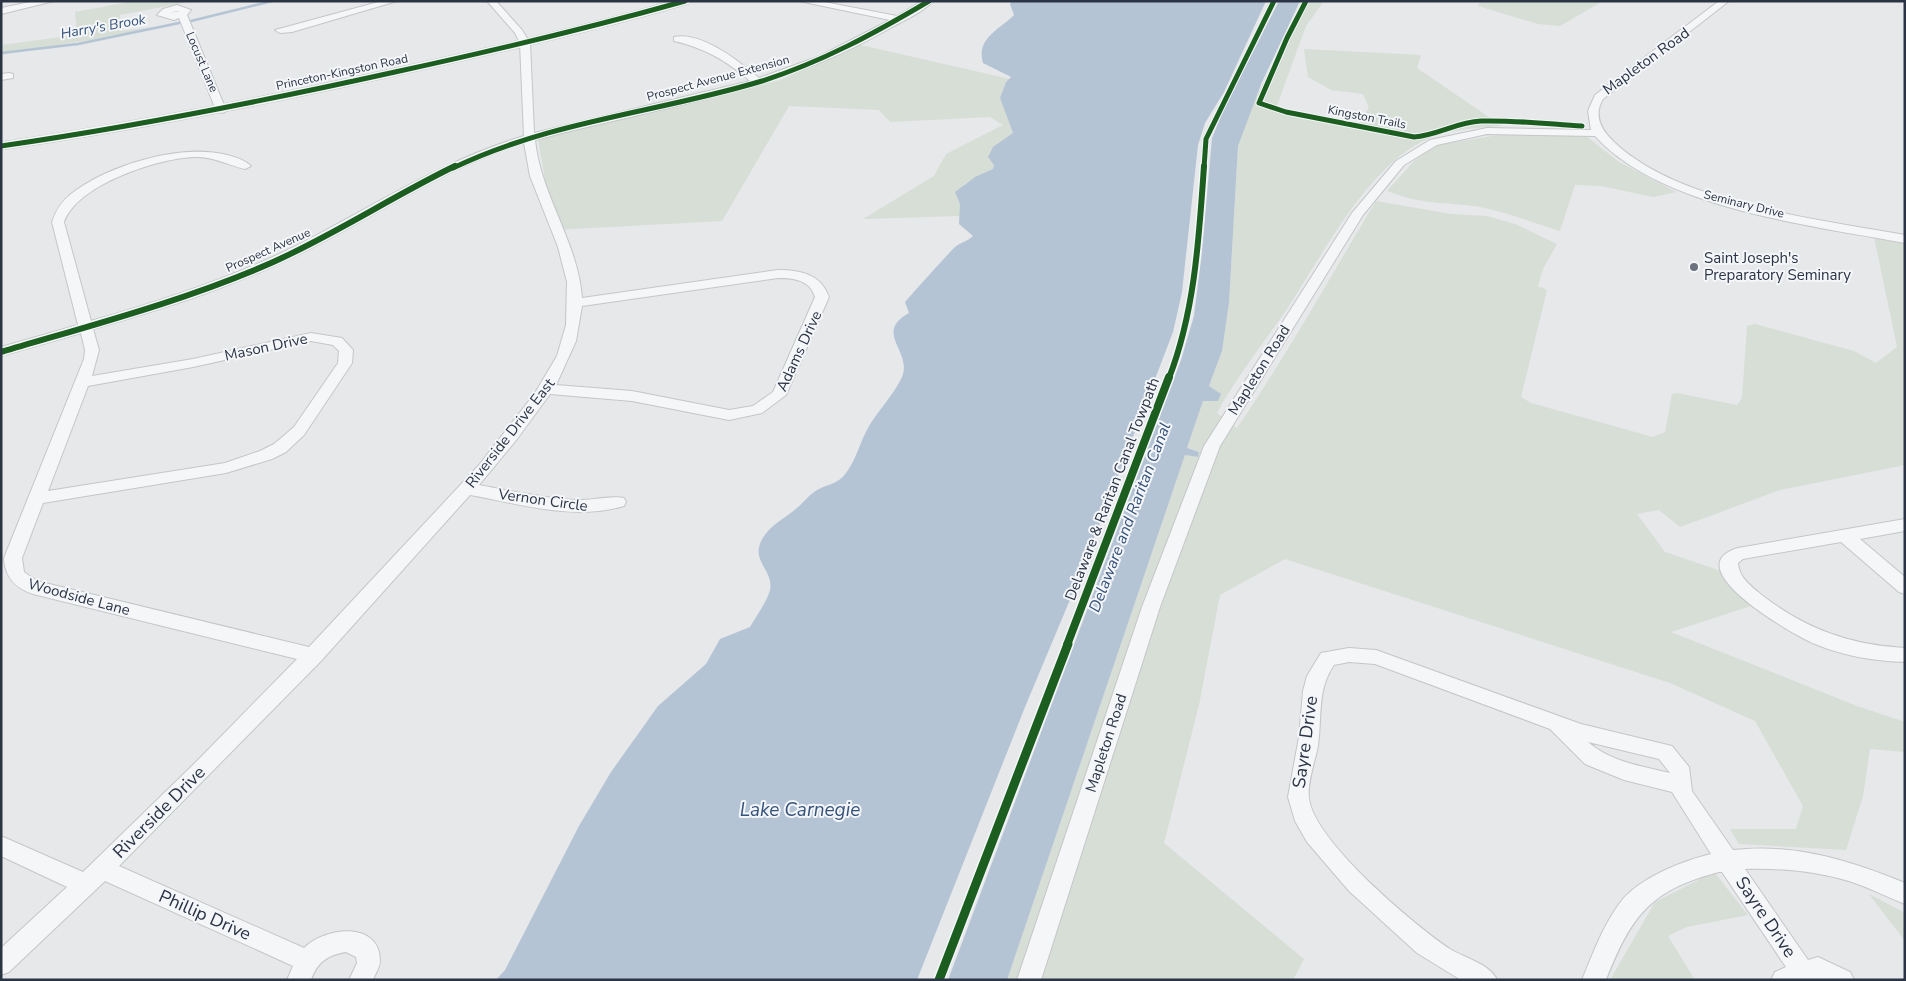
<svg xmlns="http://www.w3.org/2000/svg" width="1906" height="981" font-family="'Nunito Sans',sans-serif">
	<style>
		.green { fill: #d6ded6 }
		.water { fill: #b4c4d5 }
		.lines { fill: none; stroke-linecap: round; stroke-linejoin: round }
		.stream { stroke: #b4c4d5; stroke-width: 2.5 }
		.minor-casing { stroke: #c4c6c8; stroke-width: 2 }
		.major-casing { stroke: #c2c5c8; stroke-width: 1 }
		.minor { fill: #f5f6f7; fill-rule: evenodd }
		.major { fill: #f8f8f8; fill-rule: evenodd }
		.cycleway-far3-casing { stroke: #f4f6f9; stroke-width: 7 }
		.cycleway-far2-casing { stroke: #f4f6f9; stroke-width: 9 }
		.cycleway-far1-casing { stroke: #f4f6f9; stroke-width: 11 }
		.cycleway-casing { stroke: #f4f6f9; stroke-width: 12 }
		.cycleway-far3 { stroke: #1b5e20; stroke-width: 5 }
		.cycleway-far2 { stroke: #1b5e20; stroke-width: 6 }
		.cycleway-far1 { stroke: #1b5e20; stroke-width: 8 }
		.cycleway { stroke: #1b5e20; stroke-width: 9 }
		.poi-dot { fill: #6c737f; stroke: #f4f6f9; stroke-width: 2 }
		.labels { text-anchor: middle; stroke-width: 4; stroke-linejoin: round; paint-order: stroke }
		.far-street-label { font-size: 12px; fill: #2b3445; stroke: #f4f6f9 }
		.far-water-label { font-size: 14px; font-style: italic; fill: #34527a; stroke: #f4f6f9 }
		.street-label { font-size: 15px; fill: #2b3445; stroke: #f4f6f9 }
		.poi-label { font-size: 15px; fill: #2b3445; stroke: #f4f6f9; text-anchor: start }
		.water-label { font-size: 16px; font-style: italic; fill: #34527a; stroke: #f4f6f9 }
		.near-street-label { font-size: 18px; fill: #2b3445; stroke: #f4f6f9 }
		.near-water-label { font-size: 19px; font-style: italic; fill: #34527a; stroke: #f4f6f9 }
	</style>
	<rect width="100%" height="100%" fill="#e6e8ea"/>
	<!-- green -->
	<path class="green" d="M134 1H194L120 15V31L170 25 155 29 1 55V45L77 35 75 12Z
		M1304 1H1324L1306 26 1275 111 1357 128 1369 107 1363 94 1331 90 1308 77 1304 49 1421 55 1417 68 1502 126C1475 128 1446 129 1421 142 1364 172 1320 259 1285 312 1262 345 1236 378 1217 413L1237 428C1287 355 1330 277 1376 201L1451 214 1487 216 1515 224 1557 244 1543 269 1538 286 1547 290 1521 397 1531 403 1653 437 1665 432 1672 394 1677 393 1737 405 1742 398 1747 326 1755 324 1854 351 1876 363 1897 347 1874 237 1905 243V465L1780 490 1680 527 1659 510 1637 514 1665 552 1733 575 1760 603 1671 632 1857 706 1905 722V752L1870 749 1863 796 1846 850 1739 844 1730 829H1796L1803 806 1755 721 1670 683 1285 559 1220 595 1199 705 1164 843 1304 959 1293 980H1007L1185 455 1198 457 1199 452 1187 448 1203 401H1218L1220 394 1209 386 1222 351 1229 303 1238 146 1251 108Z
		M1480 1H1603L1560 26 1538 24 1478 6Z
		M856 44 1010 79 1006 82 1000 98 1013 133 993 169 964 184 961 216 863 219 934 176 946 154 1003 125 990 117 890 122 879 110 789 106 722 221 554 230 538 139 780 80Z
		M1504 134 1586 136 1619 162 1676 192 1653 197 1601 186 1575 185 1560 231C1532 223 1502 210 1474 206 1439 202 1421 204 1387 191L1416 159 1438 145Z
		M1714 872 1748 915 1687 927 1668 936 1695 980H1610L1655 902Z
		M1869 894 1905 913V941Z"/>
	<!-- water -->
	<path class="water" d="M1012 1H1266L1224 92 1205 123 1198 145 1182 292 1173 332 1077 583 1025 707 917 980H496L505 970 579 826 611 772 658 706 706 664 720 639 750 627C756 616 767 602 770 590 774 572 753 562 760 544 766 527 784 519 797 508 804 502 810 494 817 490 828 484 838 484 846 473 856 460 860 442 868 428 877 412 891 398 900 381 917 353 871 334 909 313L905 302C921 284 937 266 953 249 958 243 967 242 973 236L959 224 960 204 955 192 975 177 993 169 994 165 988 157 993 147 1013 133 1000 98 1006 82 1011 77 983 63C976 38 999 30 1014 15L1010 4Z
		M1279 1H1300L1262 82 1238 146 1229 303 1222 351 1209 386 1221 394 1218 401H1203L1187 448 1199 452 1198 457 1185 455 1007 980H948L1181 360 1194 316 1202 252 1212 138 1223 111Z"/>
	<g class="lines">
		<!-- stream -->
		<path class="stream" d="M191 21 272 1
			M1 53 78 44 179 23"/>
		<defs>
			<path id="minor" d="M35 1H54L1 14V8Z
				M382 1H397L292 32 280 33 275 30Z
				M487 1H496L522 30 530 43 534 133 750 81C726 60 704 48 674 41V37C701 31 739 61 759 78L820 56 890 20 799 1H819L897 16 922 1H933C921 14 900 22 885 31 777 93 654 108 535 140 541 196 578 242 582 298L778 270C800 270 821 274 829 297L786 395 762 413 729 420 632 401 550 394 517 439 479 485C511 491 542 498 574 500 588 501 613 495 624 498L626 502 624 506C574 521 520 504 470 495L321 661 119 866 304 948C324 927 380 920 380 961 380 967 375 974 373 980H349L357 963 356 957 346 952C328 955 317 962 311 980H287L293 966 105 881 9 972 1 975V948L67 887 1 856V836L83 872 196 762 297 659 33 594C15 588 5 577 4 558L84 359 85 350 81 333 1 356V347L78 325 52 222C56 210 61 202 71 194 108 165 181 143 227 155 235 157 245 160 251 166L245 169C227 165 213 156 193 157 156 159 77 185 64 222L91 321C162 301 232 278 298 245 372 207 443 160 524 136L520 43 515 33ZM524 143 530 176 558 247 567 282 566 325 557 356 535 393 479 465 309 647 37 581 24 572 22 558 43 503 226 473 272 459 286 452 304 435 352 363 353 350 342 338 311 333 193 359 92 376 99 350 93 329C166 308 239 285 307 250 379 214 447 166 524 143ZM778 278C794 278 810 280 815 297L773 392 753 406 729 410 632 391 556 385 576 341 582 306ZM311 341 333 345 339 351 338 363 294 427 274 444 260 451 225 463 48 491 88 386 193 367Z
				M1719 1H1729L1603 99C1593 116 1601 130 1614 142 1679 204 1818 219 1905 235V243C1811 225 1661 209 1595 136L1487 134 1437 145 1404 165 1363 215 1220 446 1160 607 1041 980H1017L1142 607 1204 446 1352 213 1396 161 1430 140 1487 128 1591 130 1588 111 1595 95Z
				M177 5 191 10 187 15 226 110 225 112 221 113 216 110 179 18 174 20 157 15 163 9ZM177 11H180L169 13Z
				M9 73 13 74V78L1 80V74Z
				M1905 519V531L1860 539 1905 577V594L1899 592 1841 542 1743 559 1738 563C1739 578 1752 587 1763 596 1806 629 1850 645 1905 648V662C1874 661 1844 656 1815 644 1795 636 1674 567 1738 548Z
				M1349 648 1376 650 1581 724 1672 746 1689 767 1692 791 1733 850C1794 843 1849 860 1905 883V904C1887 897 1870 888 1852 882 1817 871 1782 868 1745 869L1808 960 1818 957 1850 972 1854 980H1771L1775 972 1786 967 1722 872H1719C1650 890 1631 916 1606 980H1582C1593 953 1604 923 1622 900 1642 877 1682 861 1711 854L1672 792 1624 780 1585 764 1550 729 1375 664 1349 662 1334 665C1317 689 1322 717 1318 746 1315 762 1307 782 1309 798 1313 840 1415 926 1450 949 1465 958 1490 964 1497 980H1461L1417 953 1349 891 1307 842 1295 821 1288 797 1299 737 1303 691 1307 676 1321 653ZM1588 742 1659 759 1670 773C1641 766 1611 762 1588 742Z"/>
			<path id="major" d="M671 1H691L689 4C592 32 494 54 395 76 265 105 134 131 1 150V142C134 122 265 97 395 68 488 48 580 27 671 1Z"/>
		</defs>
		<!-- minor casing -->
		<use href="#minor" class="minor-casing"/>
		<!-- major casing -->
		<use href="#major" class="major-casing"/>
		<!-- minor -->
		<use href="#minor" class="minor"/>
		<!-- major -->
		<use href="#major" class="major"/>
		<defs>
			<path id="cycleway-far3" d="M1306 1 1287 38 1259 103 1286 112 1414 137C1438 135 1457 122 1481 121 1514 120 1549 124 1582 126
				M1 146C133 127 264 101 395 72 492 51 589 28 685 1
				M453 168C550 121 660 112 762 81 822 62 875 33 929 1
				M1204 168 1206 139 1274 1"/>
			<path id="cycleway-far2" d="M1 352C92 325 184 301 271 263 334 235 393 196 455 166
				M1169 378C1195 311 1199 237 1204 166"/>
			<path id="cycleway-far1" d="M1067 645 1169 377"/>
			<path id="cycleway" d="M939 980 1068 644"/>
		</defs>
		<!-- cycleway-far3 casing -->
		<use href="#cycleway-far3" class="cycleway-far3-casing"/>
		<!-- cycleway-far2 casing -->
		<use href="#cycleway-far2" class="cycleway-far2-casing"/>
		<!-- cycleway-far1 casing -->
		<use href="#cycleway-far1" class="cycleway-far1-casing"/>
		<!-- cycleway casing -->
		<use href="#cycleway" class="cycleway-casing"/>
		<!-- cycleway-far3 -->
		<use href="#cycleway-far3" class="cycleway-far3"/>
		<!-- cycleway-far2 -->
		<use href="#cycleway-far2" class="cycleway-far2"/>
		<!-- cycleway-far1 -->
		<use href="#cycleway-far1" class="cycleway-far1"/>
		<!-- cycleway -->
		<use href="#cycleway" class="cycleway"/>
	</g>
	<!-- markers -->
	<circle class="poi-dot" cx="1694" cy="267" r="5"/>
	<g class="labels">
		<!-- far-street labels -->
		<g class="far-street-label">
			<text transform="translate(202 62) rotate(67)" y="4">Locust Lane</text>
			<text transform="translate(342 72) rotate(-12)" y="4">Princeton-Kingston Road</text>
			<text transform="translate(718 78) rotate(-15)" y="4">Prospect Avenue Extension</text>
			<text transform="translate(1367 117) rotate(11)" y="4">Kingston Trails</text>
			<text transform="translate(1744 204) rotate(14)" y="4">Seminary Drive</text>
			<text transform="translate(268 250) rotate(-24)" y="4">Prospect Avenue</text>
		</g>
		<!-- far-water labels -->
		<g class="far-water-label">
			<text transform="translate(103 26) rotate(-10)" y="5">Harry's Brook</text>
		</g>
		<!-- street labels -->
		<g class="street-label">
			<text transform="translate(1646 61) rotate(-36)" y="5">Mapleton Road</text>
			<text transform="translate(266 347) rotate(-12)" y="5">Mason Drive</text>
			<text transform="translate(799 351) rotate(-65)" y="5">Adams Drive</text>
			<text transform="translate(1259 370) rotate(-58)" y="5">Mapleton Road</text>
			<text transform="translate(510 433) rotate(-52)" y="5">Riverside Drive East</text>
			<text transform="translate(1112 489) rotate(-69)" y="5">Delaware &amp; Raritan Canal Towpath</text>
			<text transform="translate(543 500) rotate(8)" y="5">Vernon Circle</text>
			<text transform="translate(79 597) rotate(15)" y="5">Woodside Lane</text>
			<text transform="translate(1106 743) rotate(-72)" y="5">Mapleton Road</text>
		</g>
		<!-- poi labels -->
		<g class="poi-label">
			<text x="1704" y="263">Saint Joseph's<tspan x="1704" dy="17">Preparatory Seminary</tspan></text>
		</g>
		<!-- water labels -->
		<g class="water-label">
			<text transform="translate(1129 517) rotate(-69)" y="6">Delaware and Raritan Canal</text>
		</g>
		<!-- near-street labels -->
		<g class="near-street-label">
			<text transform="translate(1305 742) rotate(-82)" y="6">Sayre Drive</text>
			<text transform="translate(159 812) rotate(-45)" y="6">Riverside Drive</text>
			<text transform="translate(205 915) rotate(24)" y="6">Phillip Drive</text>
			<text transform="translate(1766 917) rotate(56)" y="6">Sayre Drive</text>
		</g>
		<!-- near-water labels -->
		<g class="near-water-label">
			<text x="800" y="816">Lake Carnegie</text>
		</g>
	</g>
	<!-- border -->
	<rect width="1906" height="981" fill="none" stroke="#2b3445" stroke-width="5"/>
</svg>
